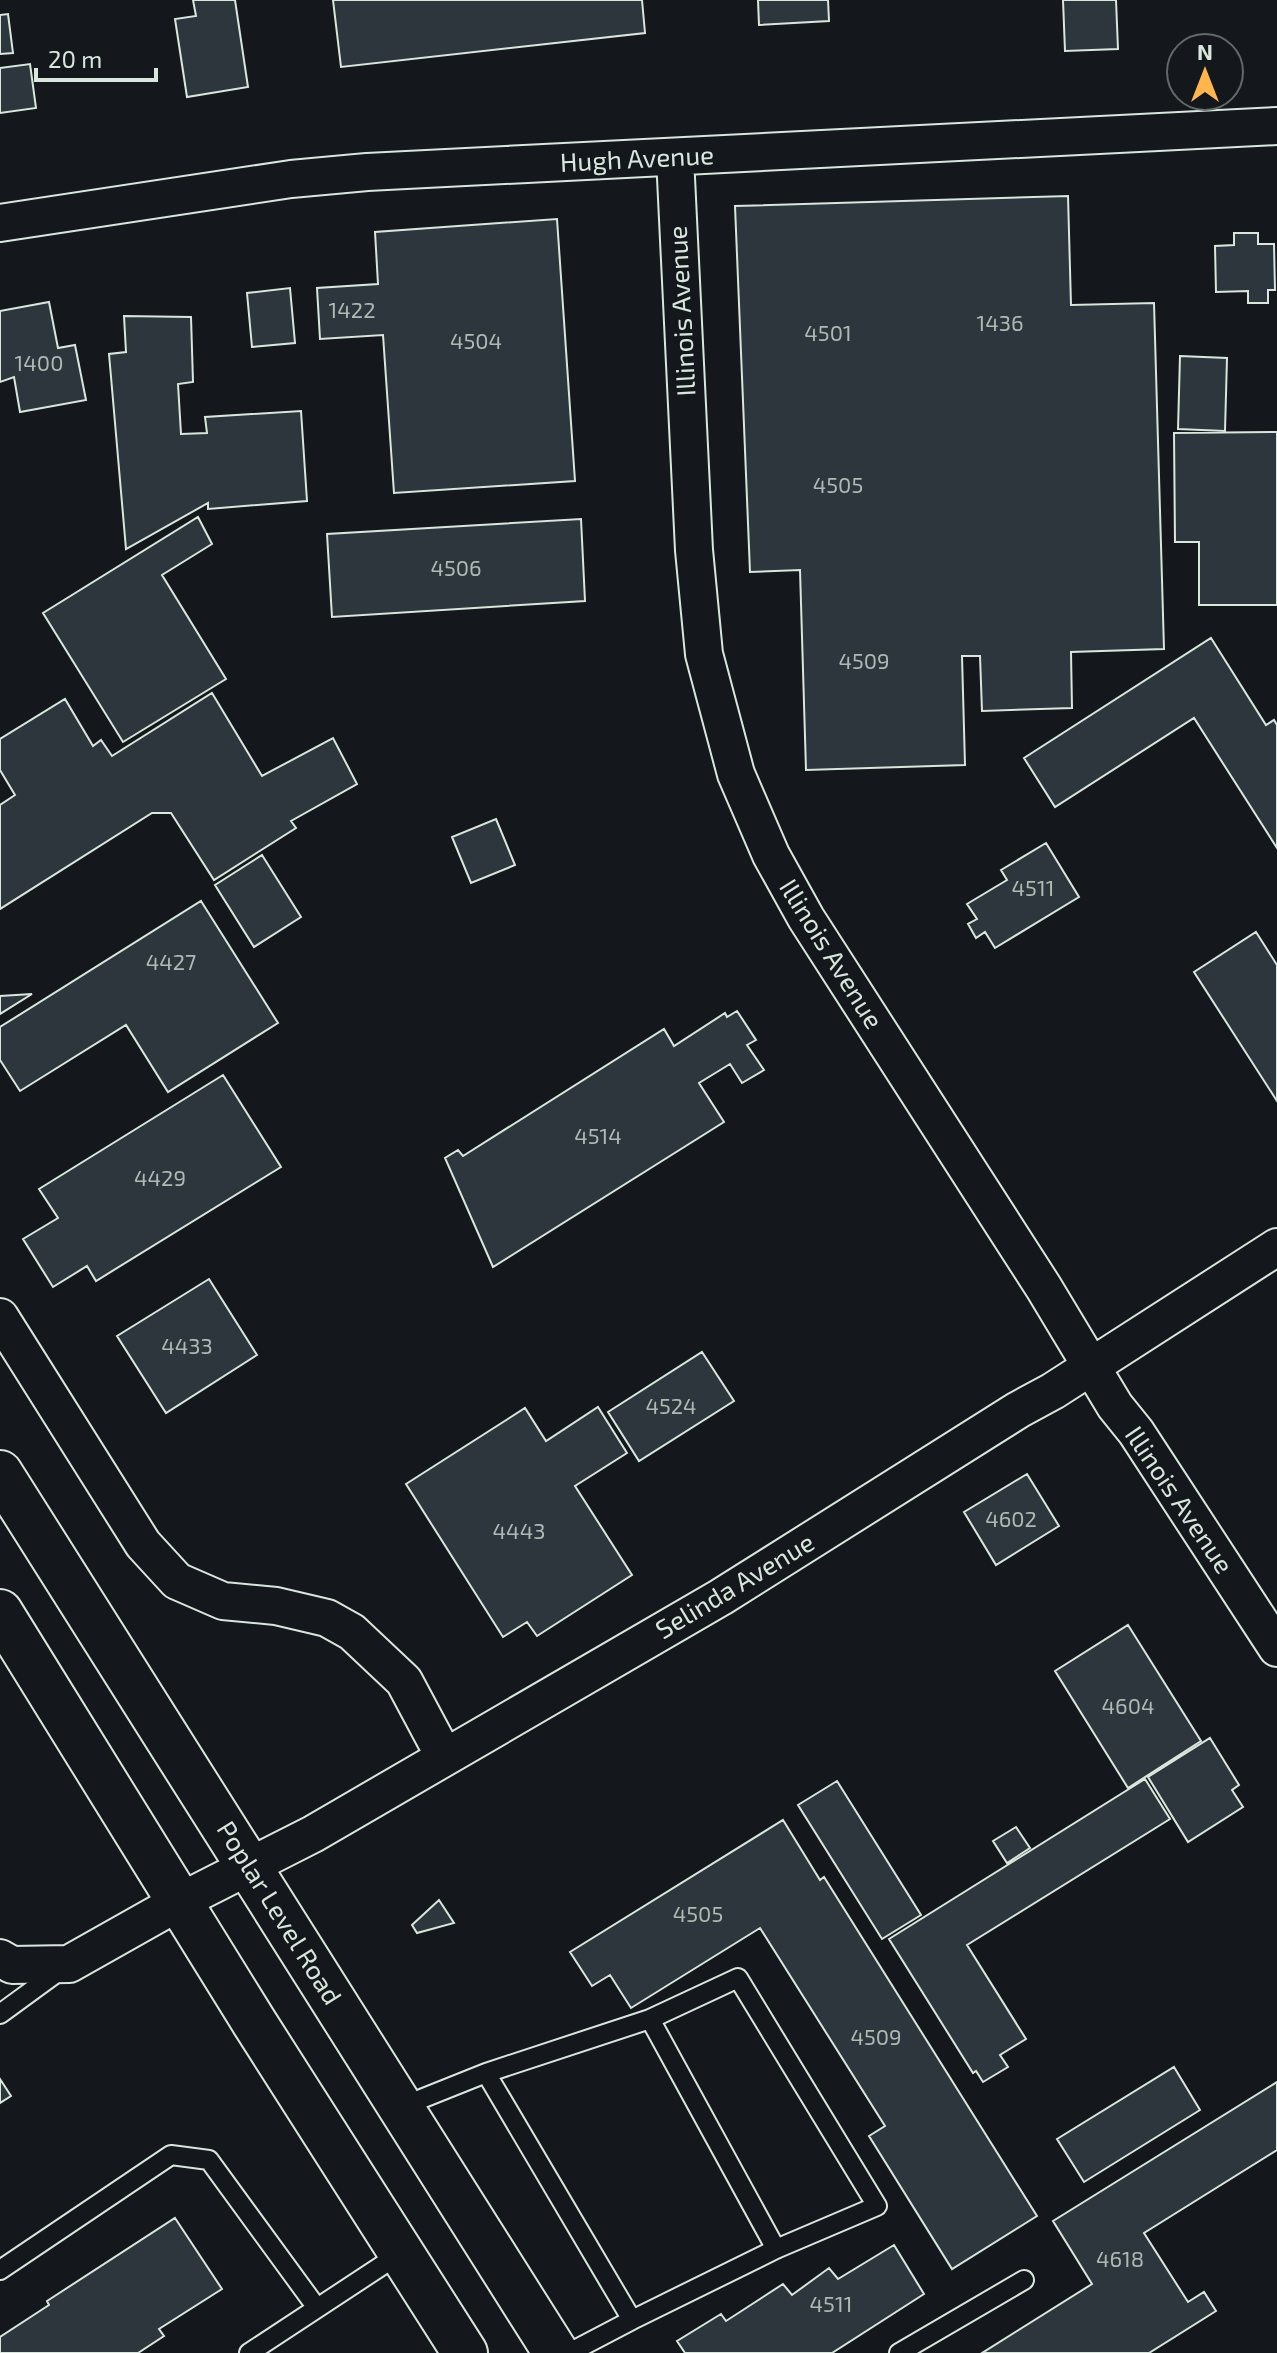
<svg xmlns="http://www.w3.org/2000/svg" width="1277" height="2353" font-family="'Exo 2',sans-serif">
	<style>
		.building { fill: #2c363c; stroke: #d8e6dc; stroke-width: 2 }
		.lines { fill: none; stroke-linecap: round; stroke-linejoin: round }
		.lane-casing { stroke: #d8e6dc; stroke-width: 22 }
		.street-casing { stroke: #d8e6dc; stroke-width: 40 }
		.secondary-casing { stroke: #d8e6dc; stroke-width: 48 }
		.lane { stroke: #14181c; stroke-width: 18 }
		.street { stroke: #14181c; stroke-width: 36 }
		.secondary { stroke: #14181c; stroke-width: 44 }
		.labels { text-anchor: middle; stroke-width: 6; stroke-linejoin: round; paint-order: stroke }
		.number-label { font-size: 22px; fill: #adbab4 }
		.street-label { font-size: 26px; fill: #d8e6dc; stroke: #14181c }
	</style>
	<rect width="100%" height="100%" fill="#14181c"/>
	<!-- building -->
	<path class="building" d="M193 0H235L248 87 187 97 175 19 196 16Z
		M333 0H642L645 33 341 67Z
		M758 0H828L829 21 759 25Z
		M1063 0H1116L1118 49 1065 51Z
		M8 14 13 53 0 54V15Z
		M30 64 36 108 0 113V68Z
		M1068 196 1071 305 1154 303 1164 649 1071 652 1072 708 982 711 980 656H962L965 765 806 770 800 570 750 572 735 206Z
		M557 219 575 481 394 493 383 335 320 339 317 288 378 284 375 232Z
		M1234 233H1258V244H1274L1275 290H1268V303H1248V291L1216 292 1215 246 1234 245Z
		M290 288 295 343 252 347 247 293Z
		M49 302 58 348 75 345 86 400 20 412 14 377 0 382V311Z
		M124 316 191 317 193 382 178 384 181 434 207 433 205 417 301 411 307 501 208 509V503L126 549 109 354 126 352Z
		M1180 356 1227 358 1225 431 1178 429Z
		M1277 432V605H1199V542H1175L1174 433Z
		M198 517 212 544 162 575 226 679 123 742 43 613Z
		M581 519 585 601 332 617 327 534Z
		M1211 638 1266 725 1274 720 1277 725V848L1194 718 1055 807 1024 758Z
		M212 693 262 776 333 738 357 784 291 821 296 828 214 880 171 813H152L0 909V805L15 795 0 770V739L65 699 93 746 101 740 112 756Z
		M496 819 515 865 471 883 452 837Z
		M1046 843 1079 897 995 948 985 932 976 938 968 924 977 919 967 904 1007 880 1001 870Z
		M262 855 301 917 254 947 215 885Z
		M201 901 278 1023 168 1092 126 1025 20 1091 0 1060V1027Z
		M1256 932 1277 965V1101L1194 972Z
		M32 994 0 1014V996Z
		M737 1011 756 1040 747 1045 764 1070 742 1083 730 1064 699 1083 724 1122 493 1267 445 1158 458 1150 463 1156 664 1029 674 1046 725 1013 727 1017Z
		M223 1075 281 1167 96 1281 87 1266 53 1287 23 1239 58 1218 39 1189Z
		M209 1279 257 1355 166 1413 117 1336Z
		M702 1352 734 1401 639 1461 608 1412Z
		M598 1407 627 1453 575 1486 632 1575 537 1636 527 1622 503 1637 406 1484 525 1408 546 1441Z
		M1027 1474 1059 1526 996 1565 964 1512Z
		M1128 1625 1201 1741 1128 1788 1055 1671Z
		M1210 1738 1239 1785 1232 1790 1243 1807 1188 1842 1148 1777Z
		M1145 1779 1170 1819 967 1945 1026 2039 1000 2055 1008 2067 983 2082 976 2071 973 2073 889 1939Z
		M837 1781 921 1915 882 1939 798 1805Z
		M783 1820 820 1880 824 1877 1037 2216 952 2269 869 2136 885 2126 760 1928 631 2008 610 1975 592 1986 570 1952Z
		M1016 1827 1030 1848 1007 1863 993 1841Z
		M439 1900 454 1923 417 1933 412 1925Z
		M1174 2067 1200 2110 1084 2182 1057 2139Z
		M0 2079 11 2096 0 2103Z
		M1277 2082V2150L1144 2233 1188 2302 1204 2292 1216 2311 1149 2353H982L1092 2284 1053 2221Z
		M175 2218 222 2289 159 2329 164 2336 138 2353H0V2337L49 2305 47 2301Z
		M894 2245 924 2294 832 2353H685L677 2341 721 2314 726 2321 783 2284 792 2295 829 2268 838 2279Z"/>
	<g class="lines">
		<defs>
			<path id="lane" d="M0 2014 63 1968
				M650 2019 776 2249
				M401 2107 486 2073 632 2320 776 2249 877 2206 738 1978 650 2019 486 2073
				M0 2270 171 2155 209 2160 317 2308
				M249 2353 401 2253
				M569 2353 632 2320
				M899 2353 1024 2280"/>
			<path id="street" d="M675 157 694 550 704 654 736 774 771 855 806 918 1044 1288 1115 1406 1136 1432 1277 1648
				M0 223 291 179 367 172 1277 126
				M0 1317 143 1544 177 1581 223 1601 276 1606 327 1618 352 1632 404 1681 444 1756
				M0 1958 12 1965 69 1964 179 1902 313 1834 721 1597 1018 1410 1053 1391 1277 1247"/>
			<path id="secondary" d="M0 1473 556 2353
				M0 1612 254 2022 465 2353"/>
		</defs>
		<!-- lane casing -->
		<use href="#lane" class="lane-casing"/>
		<!-- street casing -->
		<use href="#street" class="street-casing"/>
		<!-- secondary casing -->
		<use href="#secondary" class="secondary-casing"/>
		<!-- lane -->
		<use href="#lane" class="lane"/>
		<!-- street -->
		<use href="#street" class="street"/>
		<!-- secondary -->
		<use href="#secondary" class="secondary"/>
	</g>
	<g class="labels">
		<!-- number labels -->
		<g class="number-label">
			<text x="352" y="318">1422</text>
			<text x="1000" y="331">1436</text>
			<text x="828" y="341">4501</text>
			<text x="476" y="349">4504</text>
			<text x="39" y="371">1400</text>
			<text x="838" y="493">4505</text>
			<text x="456" y="576">4506</text>
			<text x="864" y="669">4509</text>
			<text x="1033" y="896">4511</text>
			<text x="171" y="970">4427</text>
			<text x="598" y="1144">4514</text>
			<text x="160" y="1186">4429</text>
			<text x="187" y="1354">4433</text>
			<text x="671" y="1414">4524</text>
			<text x="1011" y="1527">4602</text>
			<text x="519" y="1539">4443</text>
			<text x="1128" y="1714">4604</text>
			<text x="698" y="1922">4505</text>
			<text x="876" y="2045">4509</text>
			<text x="1120" y="2267">4618</text>
			<text x="831" y="2312">4511</text>
		</g>
		<!-- street labels -->
		<g class="street-label">
			<text transform="translate(637 159) rotate(-3)" y="9">Hugh Avenue</text>
			<text transform="translate(682 311) rotate(-93)" y="9">Illinois Avenue</text>
			<text transform="translate(831 954) rotate(58)" y="9">Illinois Avenue</text>
			<text transform="translate(1179 1500) rotate(56)" y="9">Illinois Avenue</text>
			<text transform="translate(735 1586) rotate(-31)" y="9">Selinda Avenue</text>
			<text transform="translate(279 1913) rotate(58)" y="9">Poplar Level Road</text>
		</g>
	</g>
	<!-- north arrow -->
	<g transform="translate(1205 72)"><circle r="38" fill="#14181c" stroke="#626a69" stroke-width="2"/>
	<path d="M0-6L14 30L0 20L-14 30Z" fill="#ffb74d"/>
	<text y="-12" font-size="22" font-weight="bold" text-anchor="middle" fill="#d8e6dc">N</text>
	</g>
	<!-- scale -->
	<path d="M36 68v12h120v-12" fill="none" stroke="#d8e6dc" stroke-width="4"/>
	<text x="48" y="68" font-size="24" fill="#d8e6dc" stroke="#14181c" stroke-width="6" paint-order="stroke">20 m</text>
</svg>
